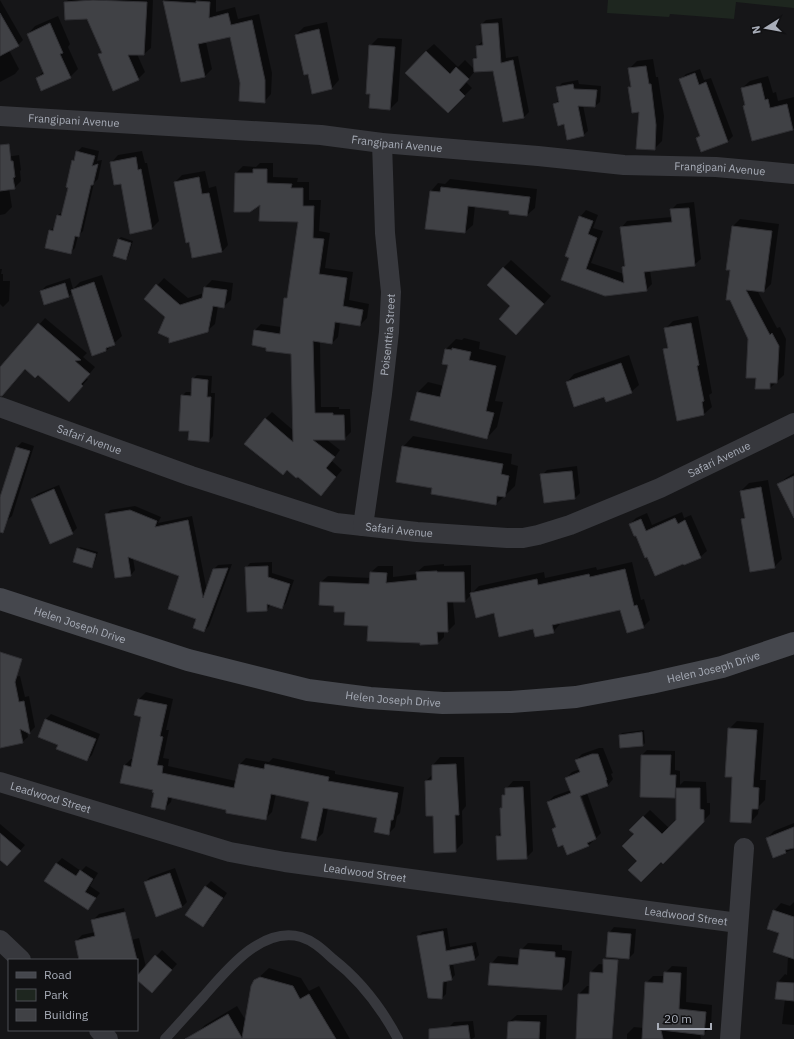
<svg xmlns="http://www.w3.org/2000/svg" width="794" height="1039" font-family="'IBM Plex Sans',sans-serif">
	<style>
		.green { fill: #1e261f }
		.shadow { fill: #0007; fill-rule: evenodd }
		.building { fill: #404145; stroke: #303034 }
		.lines { fill: none; stroke-linecap: round; stroke-linejoin: round }
		.lane { stroke: #37383d; stroke-width: 10 }
		.street { stroke: #37383d; stroke-width: 20 }
		.secondary { stroke: #45474d; stroke-width: 22 }
		.labels { text-anchor: middle; stroke-width: 3; stroke-linejoin: round; paint-order: stroke }
		.street-label { font-size: 11px; fill: #a8adb8; stroke: #111113 }
	</style>
	<rect width="100%" height="100%" fill="#161618"/>
	<!-- green -->
	<path class="green" d="M608 0H794V8L736 2 734 19 670 14 669 17 607 13Z"/>
	<!-- shadow -->
	<path class="shadow" d="M0 0 23 40 18 45 9 50 19 69 15 74 0 82Z
		M68 0H153L151 48 144 54H137L145 72 138 79 99 55 102 52 87 17 65 3Z
		M165 0H216V12L235 7 238 19 259 14 272 73 271 94 264 102 241 83 230 36 206 42 212 69 205 76 181 81 164 1Z
		M58 16 70 44 68 47 78 69 70 77 37 78 44 71 28 34 35 26Z
		M502 18 506 58 518 56 529 112 524 117 504 121 493 70 475 71 466 82 472 88 456 104 426 51 434 44 458 67 465 60 475 70 474 59 478 55 477 46 483 41 482 24 486 20Z
		M327 22 339 80 332 88 296 35 304 27Z
		M378 38 402 39 398 101 390 109 370 46Z
		M653 59 656 77H658L664 116 662 141 654 149 640 111 629 87 632 85 629 69 637 61Z
		M700 69 704 80 711 78 733 136 728 141 702 151 697 138 701 134 681 79 686 74Z
		M768 76 773 93 776 92 778 101 794 97V128L793 129 746 104 742 88 750 81Z
		M578 80 579 84 601 86 600 102 595 106 583 105 588 131 583 135 565 123 554 104 560 99 558 88 562 83Z
		M82 147 99 151 97 161 102 160 98 179 94 183 83 231 78 236 75 248 70 253 50 231 56 225 58 215 64 211 73 161 75 159 77 152Z
		M142 151 145 163H147L159 221 152 228 121 183 111 163 118 155Z
		M19 155 21 170 20 171 21 181 14 188H9L12 207 5 214 0 215V158Z
		M260 163H273V177L298 178 297 182H309V200H321L319 231 330 233 325 268 353 272 349 300 369 304 367 318 360 325 340 322 338 337 332 343 320 341 321 407H339V409H350L351 432 344 439H326L340 450 332 461 342 470 327 488 298 476 287 469 265 419 272 412 294 431 292 353 267 347 255 330 261 324 281 327 285 298 288 296 299 221 261 203 236 173 243 166 256 167Z
		M205 171 209 188 216 186 228 245 222 252 175 182 182 175Z
		M450 179 537 189 535 208 527 215 510 214V210L475 206 473 225 465 232 431 191 438 183 445 184Z
		M694 202 701 259 694 265 650 270 652 284 646 290 605 295 570 257 580 217 586 210 598 215 593 228 603 231 591 263 624 274 623 267 626 265 621 228 627 221 672 217 671 210 677 204Z
		M740 219 779 224 771 284 764 291 757 290 777 328 780 327 786 339 784 375 770 388 757 377 749 339 731 269 733 226Z
		M121 237 133 241 128 257 126 259 119 239Z
		M511 260 551 296 524 326 512 306 503 268Z
		M0 269H2L1 274H3V281H10L9 301 3 307 0 304Z
		M102 275 122 336 106 351 73 292 69 296 41 291 46 286 70 278 73 289 80 282Z
		M164 278 188 298 204 293 205 287 212 280 233 283 231 300 223 307 218 306 215 324 207 331 166 317 145 299Z
		M698 316 712 393 709 395 712 407 704 414 664 350 668 346 665 329 673 321Z
		M45 318 87 353 83 357 95 367 86 378 88 379 75 394 38 373 25 368 0 383V369Z
		M464 338 480 342 479 349 506 356 495 401 503 402 497 427 487 438 411 420 418 392 428 382 444 386 449 365 446 349 456 339 462 340Z
		M629 355 639 385 631 392 604 396 567 382 574 374Z
		M197 375 212 376 211 393H215L213 436 209 441 190 430 182 396 186 392H192L193 379Z
		M413 436 512 454 511 464 518 466 515 486 496 504 433 488 403 447Z
		M22 442 34 446 12 516 6 521 0 519V500V501L17 447Z
		M577 466 580 493 575 498 542 475 547 470Z
		M794 473V510L778 485 786 478Z
		M768 480 782 559 774 567 742 519 745 516 741 491 749 483Z
		M59 485 77 528 72 533 32 499 37 494Z
		M135 506 161 517 158 523 192 516 207 591 214 569 218 565 232 564 209 626 204 631 197 618 180 575 133 558 135 570 131 575 106 515 110 510Z
		M682 512 684 518 691 515 707 551 700 557 648 555 630 524 636 518 647 513 652 525Z
		M80 547 98 552 94 564 92 567 78 549Z
		M272 562V573L294 580 286 603 282 607 271 604 267 610 246 568 250 563Z
		M632 562 641 600 644 599 650 620 643 627 621 609 560 622V624L553 632 534 628 494 612 472 594 465 601H453L455 624 448 631H444V637L438 643 421 642 369 625 336 605 321 582 328 576 371 578V572L378 566H393V577L417 574V572L424 566 444 564V566L471 565V594L479 586 544 572 545 578 596 567 597 570Z
		M20 676 25 697 29 696 35 727 30 732 27 731 28 737 22 742 0 747V680Z
		M146 692 173 699 166 730H169L163 758 169 759 168 766 236 781 240 764 246 758 269 762 273 758 335 771V774L404 787 400 813 397 816 395 827 388 834 378 817 328 808 323 833 316 840 310 801 276 794 272 812 265 819 172 797 171 802 165 808 154 789 124 766 131 759H134L142 716 135 714 139 699Z
		M51 714 100 734 92 755 87 760 59 744 39 736 46 719Z
		M737 721 764 723 760 780H766L765 800 759 806 758 814 751 822 733 776 729 729Z
		M644 730 645 743 643 745 621 747 620 735 622 733Z
		M599 748H603L613 773 611 774 613 779 608 785 587 793 601 833 588 846 563 844 553 829 557 826 548 802 554 796 571 790 566 778 572 772 580 769 576 760 582 754ZM580 791 596 837H594L578 792Z
		M647 750 675 751V770L680 771V785L684 781 706 782 707 803H710V814L663 862 661 861H638L635 834 630 830 650 810 669 828 677 820V795L675 797 642 755Z
		M440 757H464L466 806 462 811 463 843 455 851 434 815 426 781 433 774V765Z
		M513 781H530L533 851 526 858 497 837 502 831 501 808 503 806V795L506 792V789Z
		M794 823V849L774 857 767 838 774 831Z
		M0 824 25 845 12 860 0 859Z
		M62 858 81 871 86 866 98 873 90 886 100 893 88 908 45 881 57 863Z
		M175 868 187 902 182 907 145 882 150 877Z
		M211 881 227 893 208 921 202 926 186 915 206 886Z
		M794 902V1025L782 1024 785 999 778 982 785 974 787 975 788 956 774 911 781 903 790 906Z
		M124 908 131 940 139 938 146 967 162 950 177 964 152 992 137 978V960H80L76 941 82 935 95 932 92 921 99 914Z
		M614 927 636 929 634 953 629 958 609 933Z
		M447 928 450 947 476 942 479 955 475 959 453 963 455 975 451 979 447 980 446 994 442 998 418 937 422 932Z
		M528 943 562 945V950L572 951 569 982 562 989 490 984 491 964 498 956 520 958 521 950Z
		M599 964 616 966 612 1039H577L579 994 587 986H590L591 972Z
		M672 966 687 967 686 1002 712 1005 711 1027 703 1034H700L701 1039H627V1034L634 1027 644 1028 646 983 653 976H665V973Z
		M269 968 301 978 309 991 319 986 350 1039H199L196 1034 205 1025 237 1006 246 1021 255 981Z
		M517 1015H547L546 1039H508L509 1022Z
		M473 1021 475 1037 472 1039H450L449 1027 454 1022Z"/>
	<!-- building -->
	<path class="building" d="M93 0 147 2 144 55H128L139 80 113 91 98 54 102 53 87 19 65 20 64 2Z
		M163 1 196 3V1L210 2 209 18 228 13 231 25 252 20 265 80V103L239 101 240 83 230 37 198 44 205 77 181 82Z
		M0 13 19 46 0 56Z
		M50 23 63 53 60 54 71 78 41 91 36 78 44 74 27 34Z
		M498 23 501 63 513 60 524 118 503 122 493 71 474 72 473 59 477 58 476 46 483 45 481 24Z
		M319 29 332 89 312 94 308 74 304 75 295 35Z
		M369 45 395 47 390 110 369 108 370 94H366Z
		M426 51 450 74 456 67 469 79 459 90 465 96 448 113 405 73Z
		M646 66 649 84H651L656 125 655 150 636 149 639 112 632 113 628 87H631L628 68Z
		M695 73 699 85 706 82 728 142 701 152 696 138 700 136 679 79Z
		M761 83 765 100 768 99 770 108 787 104 793 130 752 141 743 106 745 105 741 88Z
		M573 84 574 89 597 90 595 107 578 106 584 136 567 140 564 124 558 126 553 104 559 102 556 87Z
		M9 144 11 161H13L15 177 13 178 15 189 0 191V145Z
		M76 151 95 156 92 166 98 164 93 185H91L79 237 75 236 71 254 45 248 49 230 53 231 57 215 61 216 68 188 66 187 72 160 74 161Z
		M136 157 138 170 141 169 152 229 130 234 121 184 114 185 110 162Z
		M253 169H267V183L292 184 291 188H303V206H314L313 238 324 239 319 274 347 278 343 306 363 310 360 326 335 322 332 344 313 341 315 413H333V415H344L345 440H313L335 457 326 468 336 477 321 496 298 477 296 478 287 470 283 475 244 444 265 418 293 442 291 354 266 351V348L252 345 254 330 280 334 284 298H287L298 222 259 221 260 205 250 212H234L235 173H253Z
		M199 177 202 194 209 193 222 252 192 258 189 242 186 243 174 182Z
		M441 187 530 197 527 216 509 214V211L468 206 465 233 425 229 430 191 440 192Z
		M689 208 695 266 644 272 647 291 605 296 561 280 569 258 565 256 579 216 593 221 588 234 597 238 586 269 624 283 622 267 625 266 620 227 672 222 670 209Z
		M732 226 772 231 764 292 746 290 770 335 772 333 779 346 777 383H770V389H755L756 378H746L748 339 730 300H726L730 270H726Z
		M118 239 131 243 126 260 113 256Z
		M503 267 544 304 516 335 499 319 510 306 487 285Z
		M94 282 115 345 106 348V351L92 356 71 290Z
		M65 283 69 297 44 305 40 291Z
		M156 284 180 305 202 298 204 287 227 290 224 308 213 306 208 332 169 343V338L158 333 165 317 144 299Z
		M38 323 81 360 75 361 90 374 81 384 83 386 69 402 38 375 35 378 25 369 2 396H0V367Z
		M691 323 699 365 697 366 704 401 702 402 704 415 677 421 663 349 668 348 664 328Z
		M452 348 471 352 469 360 496 366 486 411 494 413 487 439 410 420 417 392 440 397 448 365 442 364 445 349 452 350Z
		M621 363 632 393 606 402 604 397 574 407 566 382Z
		M192 378 208 380 207 397H211L209 442 188 440 189 431H179L181 395 191 396Z
		M402 446 503 464 501 474 509 476 505 497 497 496 496 505 431 494 432 488 396 482Z
		M16 447 30 451 3 533 0 532V497Z
		M572 471 575 499 544 503 540 474Z
		M794 476V518L777 484Z
		M761 487 775 568 750 572 741 519 745 518 740 491Z
		M54 489 73 534 50 544 31 499Z
		M130 510 157 521 155 527 188 520 203 598 213 569 228 568 204 632 193 628 196 619 168 609 179 576 128 557 131 576 115 578 105 514Z
		M675 518 678 524 685 520 701 558 684 565 683 564 655 576 647 557 645 558 636 536H634L629 524 641 519 646 531Z
		M77 548 96 554 92 568 73 562Z
		M268 566V577L290 584 282 609 267 604V611L247 612 245 567Z
		M625 569 634 606 637 605 644 628 627 633 620 610 552 625 554 633 535 637 533 629 499 637 494 613 476 618 470 593 537 579 538 585 589 574 590 577Z
		M437 571V572H464L465 602H447L448 632H437L438 644 420 645V643L367 641 368 626 344 625 345 612H334V606L319 605 320 582 369 584 370 572 387 573 386 583 417 580 416 572Z
		M0 652 22 659 15 682 19 702 24 701 30 734 20 729 23 743 0 748Z
		M138 699 167 705 160 736 163 737 157 765 163 766 162 773 234 788 239 764 264 769 265 764 329 777 328 781 398 793 393 820H391L389 835 374 832 377 818 323 808 316 841 301 838 309 802 271 794 266 820 226 813V810L168 797 165 810 151 807 154 793 152 792 153 790 120 783 124 765 131 767 141 717 134 715Z
		M45 719 96 739 87 761 56 749 58 745 38 737Z
		M728 728 757 730 753 787 759 788 758 809H752L751 823 730 822 732 777H725Z
		M642 732 643 746 620 748 619 735Z
		M592 754H598L607 780H606L608 786 580 796 596 839 587 843 589 846 567 855 563 845 558 847 552 829 556 827 547 802 571 793 565 778 580 772 575 760Z
		M641 755H671L670 775H676L675 798 640 797Z
		M456 764 459 815H455L456 852 434 853 433 816H426L425 781 432 780V765Z
		M523 787 527 859 497 860 496 836H501L500 808H502V795H505V788Z
		M676 788H700V809L704 810V822L663 864 661 862 641 882 628 870 637 861 622 846 634 834 629 830 643 816 662 834 676 820Z
		M794 827V848L785 850 786 853 773 858 766 838Z
		M0 833 21 851 7 866 0 860Z
		M56 863 76 876 80 870 93 879 85 892 96 898 88 910 44 881Z
		M170 873 182 907 156 917 144 882Z
		M205 886 223 898 203 927 185 915Z
		M773 910 794 917V959L773 952 779 933 767 929Z
		M125 912 137 960H79L75 941 95 936 91 920Z
		M443 931 446 951 472 946 475 960 449 965 452 980 443 982 442 999 428 998 417 936Z
		M608 932 631 934 629 959 606 957Z
		M520 949 555 952V957L565 958 562 990 488 985 490 963 518 965Z
		M155 955 172 970 152 993 137 980V976Z
		M603 959 618 960 612 1039H576L578 994H589L590 972 603 973Z
		M664 972 681 973 679 1009 706 1012 704 1035 661 1030 663 1039H642L645 982 663 983Z
		M260 977 293 986 300 999 309 994 336 1039H185L228 1014 242 1038 251 986 254 980Z
		M777 982 794 983V1001L775 999Z
		M515 1021 540 1022 539 1039H507L508 1022Z
		M468 1025 470 1039H429V1029Z"/>
	<g class="lines">
		<!-- lane -->
		<path class="lane" d="M165 1039C178 1025 191 1010 204 996 226 971 261 926 301 937 314 941 323 950 333 959 360 980 382 1009 398 1039"/>
		<!-- street -->
		<g class="street">
			<path id="s1" d="M0 116 321 135 382 143 538 156 624 165 716 167 794 174"/>
			<path id="s2" d="M0 407 191 476 336 523 417 532 507 538H523L538 535 570 525 660 488 794 423"/>
			<path id="s3" d="M363 526 382 394 389 332 391 292 385 233 382 143"/>
			<path id="s4" d="M0 782 230 852 285 862 738 923"/>
			<path d="M0 940 21 960"/>
			<path d="M99 1030 108 1039"/>
			<path d="M730 1039 744 848"/>
		</g>
		<!-- secondary -->
		<path class="secondary" id="s5" d="M0 599 188 660 308 690 370 698 443 703 511 702 576 697 651 683 722 667 794 643"/>
	</g>
	<g class="labels">
		<!-- street labels -->
		<g class="street-label">
			<text dy="4" stroke="none"><textPath href="#s1" startOffset="74">Frangipani Avenue</textPath></text>
			<text dy="4" stroke="none"><textPath href="#s1" startOffset="398">Frangipani Avenue</textPath></text>
			<text dy="4" stroke="none"><textPath href="#s1" startOffset="722">Frangipani Avenue</textPath></text>
			<text dy="4" stroke="none"><textPath href="#s3" startOffset="193">Poisenttia Street</textPath></text>
			<text dy="4" stroke="none"><textPath href="#s2" startOffset="95">Safari Avenue</textPath></text>
			<text dy="4" stroke="none"><textPath href="#s2" startOffset="755">Safari Avenue</textPath></text>
			<text dy="4" stroke="none"><textPath href="#s2" startOffset="419">Safari Avenue</textPath></text>
			<text dy="4" stroke="none"><textPath href="#s5" startOffset="84">Helen Joseph Drive</textPath></text>
			<text dy="4" stroke="none"><textPath href="#s5" startOffset="731">Helen Joseph Drive</textPath></text>
			<text dy="4" stroke="none"><textPath href="#s5" startOffset="407">Helen Joseph Drive</textPath></text>
			<text dy="4" stroke="none"><textPath href="#s4" startOffset="53">Leadwood Street</textPath></text>
			<text dy="4" stroke="none"><textPath href="#s4" startOffset="377">Leadwood Street</textPath></text>
			<text dy="4" stroke="none"><textPath href="#s4" startOffset="701">Leadwood Street</textPath></text>
		</g>
	</g>
	<!-- legend -->
	<rect x="8" y="959" width="130" height="72" fill="#111113" stroke="#4d4f55"/>
	<rect x="16" y="972" width="20" height="6" fill="#45474d" stroke="#4d4f55"/>
	<text x="44" y="979" font-size="12" fill="#a8adb8">Road</text>
	<rect x="16" y="989" width="20" height="12" fill="#1e261f" stroke="#4d4f55"/>
	<text x="44" y="999" font-size="12" fill="#a8adb8">Park</text>
	<rect x="16" y="1009" width="20" height="12" fill="#404145" stroke="#4d4f55"/>
	<text x="44" y="1019" font-size="12" fill="#a8adb8">Building</text>
	<!-- north arrow -->
	<g transform="translate(766 28) rotate(259)" stroke="#111113" stroke-width="3" paint-order="stroke">
	<path d="M0-3L7 15L0 10L-7 15Z" fill="#a8adb8"/>
	<text y="-6" font-size="11" font-weight="bold" text-anchor="middle" fill="#a8adb8">N</text>
	</g>
	<!-- scale -->
	<path d="M658 1023v6h53v-6" fill="none" stroke="#a8adb8" stroke-width="2"/>
	<text x="664" y="1023" font-size="12" fill="#a8adb8" stroke="#111113" stroke-width="3" paint-order="stroke">20 m</text>
</svg>
